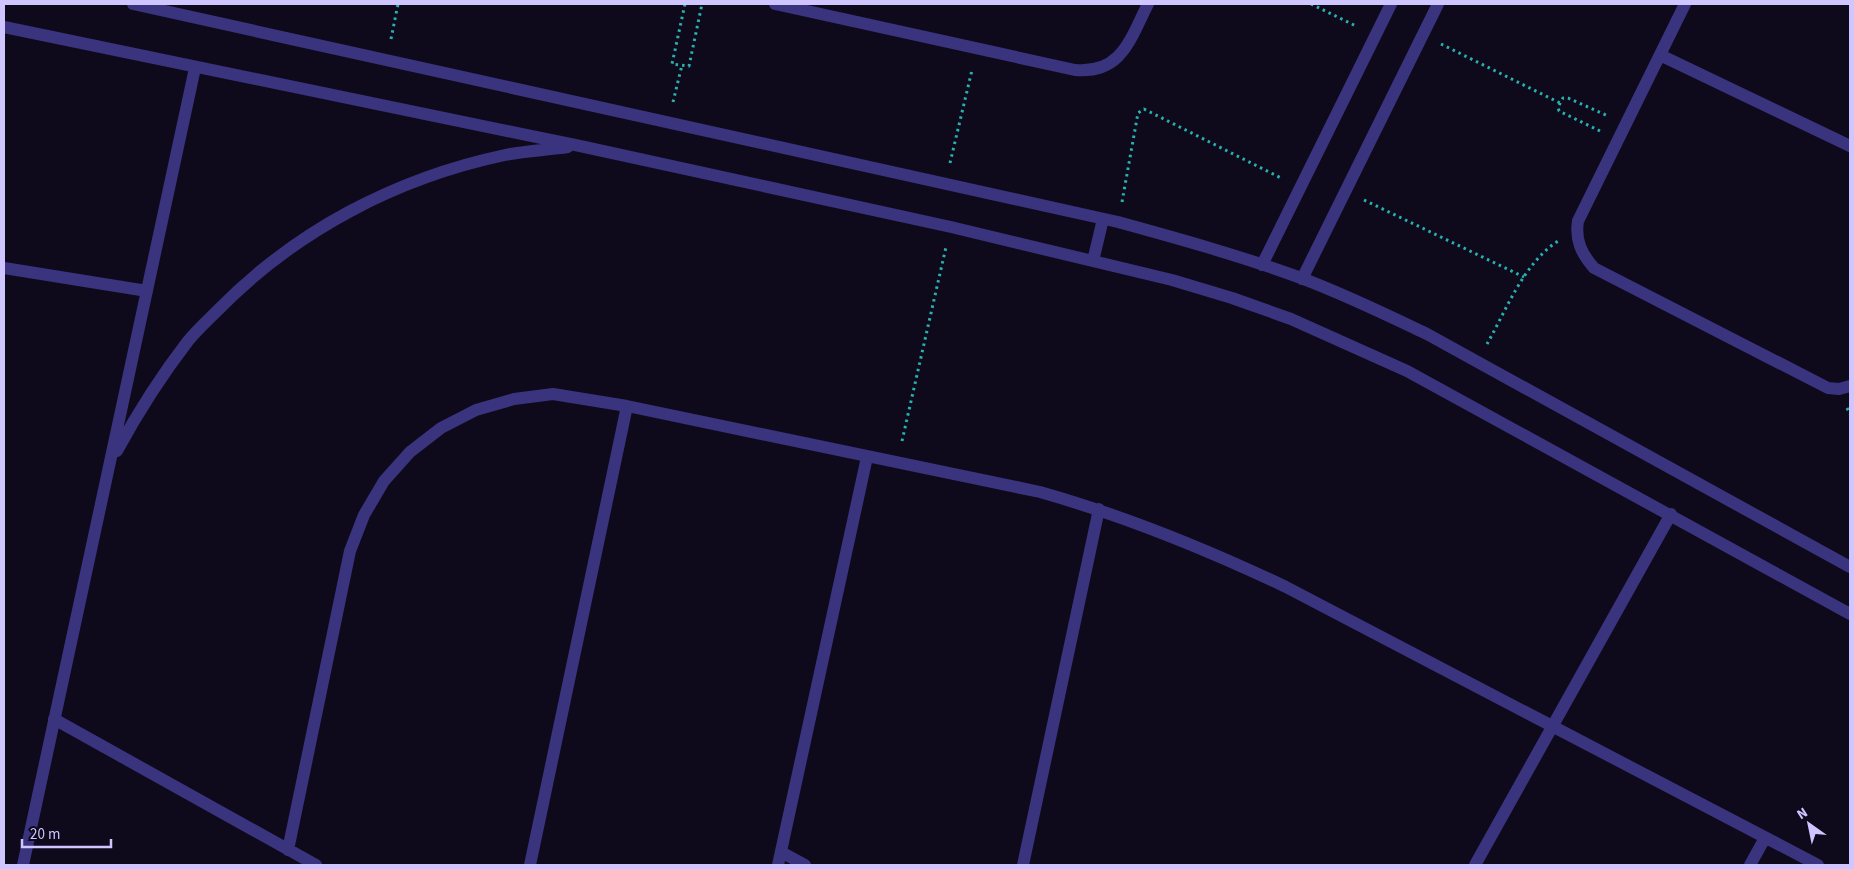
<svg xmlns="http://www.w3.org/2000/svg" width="1854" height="869" font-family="'Source Sans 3',sans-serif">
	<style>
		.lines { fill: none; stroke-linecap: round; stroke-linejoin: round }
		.path { stroke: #28b1af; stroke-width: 3; stroke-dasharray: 2.5 4; stroke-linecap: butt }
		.minor { stroke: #3a337d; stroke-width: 12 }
	</style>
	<rect width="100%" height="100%" fill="#0e0a1c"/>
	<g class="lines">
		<!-- path -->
		<path class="path" d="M685 4 672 64 689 66 702 4
			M1311 4 1356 26
			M391 39 398 4
			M1441 44 1560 103
			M673 102 682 65
			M1600 131 1559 111 1558 107 1563 98H1568L1608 116
			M950 163 972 70
			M1364 200 1524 277
			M1122 202 1138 113 1144 109 1281 178
			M1487 344C1507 309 1523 264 1558 241
			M1847 408 1850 414
			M902 441 946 247"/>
		<!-- minor -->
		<path class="minor" d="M133 4 1118 222C1180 239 1241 256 1301 278 1344 294 1385 314 1427 334L1850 567
			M775 4 1075 70C1122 74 1130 39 1148 4
			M1685 4 1578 221C1575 240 1581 253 1594 268L1828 388 1839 389 1850 386
			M4 27 580 146 951 227 1172 280 1232 298 1291 319 1407 371 1850 614
			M1660 55 1850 146
			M1093 261 1103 219
			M1262 265 1391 4
			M4 268 147 291
			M1302 279 1438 4
			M117 451C138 412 161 376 188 341 197 330 208 320 217 311 295 231 396 178 505 155 525 151 547 150 568 147
			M54 719 316 865
			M288 850 350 551 364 515 384 481 410 452 441 428 476 410 514 399 553 394 627 406 1040 492C1125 516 1206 549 1286 587L1818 865
			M781 852 805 865
			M23 865 195 68
			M530 865 627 406
			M778 865 867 457
			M1023 865 1099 509
			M1475 865 1671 514
			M1750 865 1765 838"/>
	</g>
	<!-- border -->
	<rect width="1854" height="869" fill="none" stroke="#cfc5ff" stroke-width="10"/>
	<!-- north arrow -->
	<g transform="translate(1809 824) rotate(327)" stroke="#0e0a1c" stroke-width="4" paint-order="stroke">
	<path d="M0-4L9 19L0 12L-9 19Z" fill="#cfc5ff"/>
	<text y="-8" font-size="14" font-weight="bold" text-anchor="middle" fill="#cfc5ff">N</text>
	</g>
	<!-- scale -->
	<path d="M22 839v8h89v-8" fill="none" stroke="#cfc5ff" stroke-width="2.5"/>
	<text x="30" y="839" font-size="15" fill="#cfc5ff" stroke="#0e0a1c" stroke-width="4" paint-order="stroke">20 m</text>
</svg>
